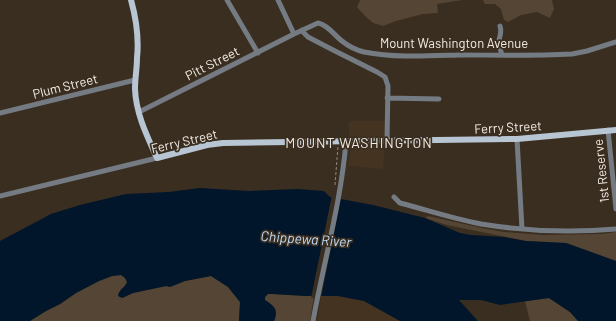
<svg xmlns="http://www.w3.org/2000/svg" width="616" height="321" font-family="Barlow,sans-serif">
	<style>
		.built { fill: #443321 }
		.green { fill: #554534 }
		.water { fill: #01162a }
		.pier { fill: #3a2e21 }
		.lines { fill: none; stroke-linecap: round; stroke-linejoin: round }
		.path { stroke: #92887d; stroke-width: 1; stroke-dasharray: 3 2; stroke-linecap: butt }
		.minor { stroke: #757b82; stroke-width: 5 }
		.major { stroke: #b8c6d3; stroke-width: 6 }
		.labels { text-anchor: middle; stroke-width: 3.5; stroke-linejoin: round; paint-order: stroke }
		.street-label { font-size: 13px; fill: #f3ebe2; stroke: #3a2e21 }
		.neighbourhood-label { font-size: 14px; letter-spacing: 1px; fill: #f3ebe2; stroke: #3a2e21 }
		.water-label { font-size: 14px; font-style: italic; fill: #bfdbf7; stroke: #3a2e21 }
	</style>
	<rect width="100%" height="100%" fill="#3a2e21"/>
	<!-- built -->
	<path class="built" d="M349 121H386L385 137 383 138H349Z
		M356 144H385L383 169 348 166 351 150 352 147Z
		M321 296H338L364 301 400 321H317Z"/>
	<!-- green -->
	<path class="green" d="M360 0H462L437 4 438 13 423 14 396 21 383 26 373 23 365 16 357 7Z
		M483 0H552L554 9 550 18 537 12 521 15 508 22 504 20 501 9 495 4H485Z
		M428 216 482 228 504 232 544 235 602 234 616 232V261L566 243 526 241 447 225 425 218Z
		M121 275 125 277 127 282 126 286 121 289 122 298 133 293 166 286 170 287 185 281 211 276 228 287 240 302 239 321H30L46 311 60 304 76 293 99 281 112 276Z
		M268 294H272L314 296 310 321H274L276 316 265 300V297Z
		M549 298 570 312 578 321H530L525 301Z"/>
	<!-- water -->
	<path class="water" d="M200 188 249 191 298 189 324 191 330 197 373 205 425 218 460 233 471 235 504 237 526 241 566 243 616 261V321H578L570 312 549 298 500 305 481 300H459L478 321H400L364 301 338 296H305L272 294H268L265 297V300C274 306 279 309 274 321H239L240 302 228 287 211 276 185 281 170 287 166 286 133 293 122 298 118 296C119 289 125 288 127 282L125 278 121 275 112 276 99 281 76 293 60 304 46 311 30 321H0V241L51 214 80 205 126 194 169 192Z"/>
	<!-- pier -->
	<path class="pier" d="M332 195 341 197 321 298H311Z"/>
	<g class="lines">
		<!-- path -->
		<path class="path" d="M335 185 338 146"/>
		<!-- minor -->
		<path class="minor" d="M227 0 258 53
			M278 0 294 34
			M500 26C502 32 500 35 499 40 499 45 500 50 502 55
			M302 30 304 33 308 37 335 51 377 72 385 77 388 86 387 141
			M387 98 439 99
			M139 112 294 34 318 23C328 25 334 35 342 41 348 46 356 50 364 52 394 58 427 56 458 55 496 55 534 56 572 54L587 51 616 42
			M0 113 135 80
			M608 130 616 209
			M517 139 522 229
			M0 196 157 158
			M394 197 400 203C427 210 454 219 481 224 525 231 571 233 616 229
			M313 321C324 261 341 202 346 142"/>
		<!-- major -->
		<path class="major" d="M131 0C136 18 139 39 137 58 137 68 135 78 135 89 136 114 147 136 157 158L207 145 223 143 517 139 616 130"/>
	</g>
	<g class="labels">
		<!-- street labels -->
		<g class="street-label">
			<text x="454" y="48">Mount Washington Avenue</text>
			<text transform="translate(212 63) rotate(-27)" y="5">Pitt Street</text>
			<text transform="translate(65 86) rotate(-14)" y="5">Plum Street</text>
			<text transform="translate(508 127) rotate(-3)" y="5">Ferry Street</text>
			<text transform="translate(184 141) rotate(-13)" y="5">Ferry Street</text>
			<text transform="translate(601 171) rotate(-96)" y="5">1st Reserve</text>
		</g>
		<!-- neighbourhood labels -->
		<g class="neighbourhood-label">
			<text x="359" y="148">MOUNT WASHINGTON</text>
		</g>
		<!-- water labels -->
		<g class="water-label">
			<text transform="translate(306 239) rotate(4)" y="5">Chippewa River</text>
		</g>
	</g>
</svg>
